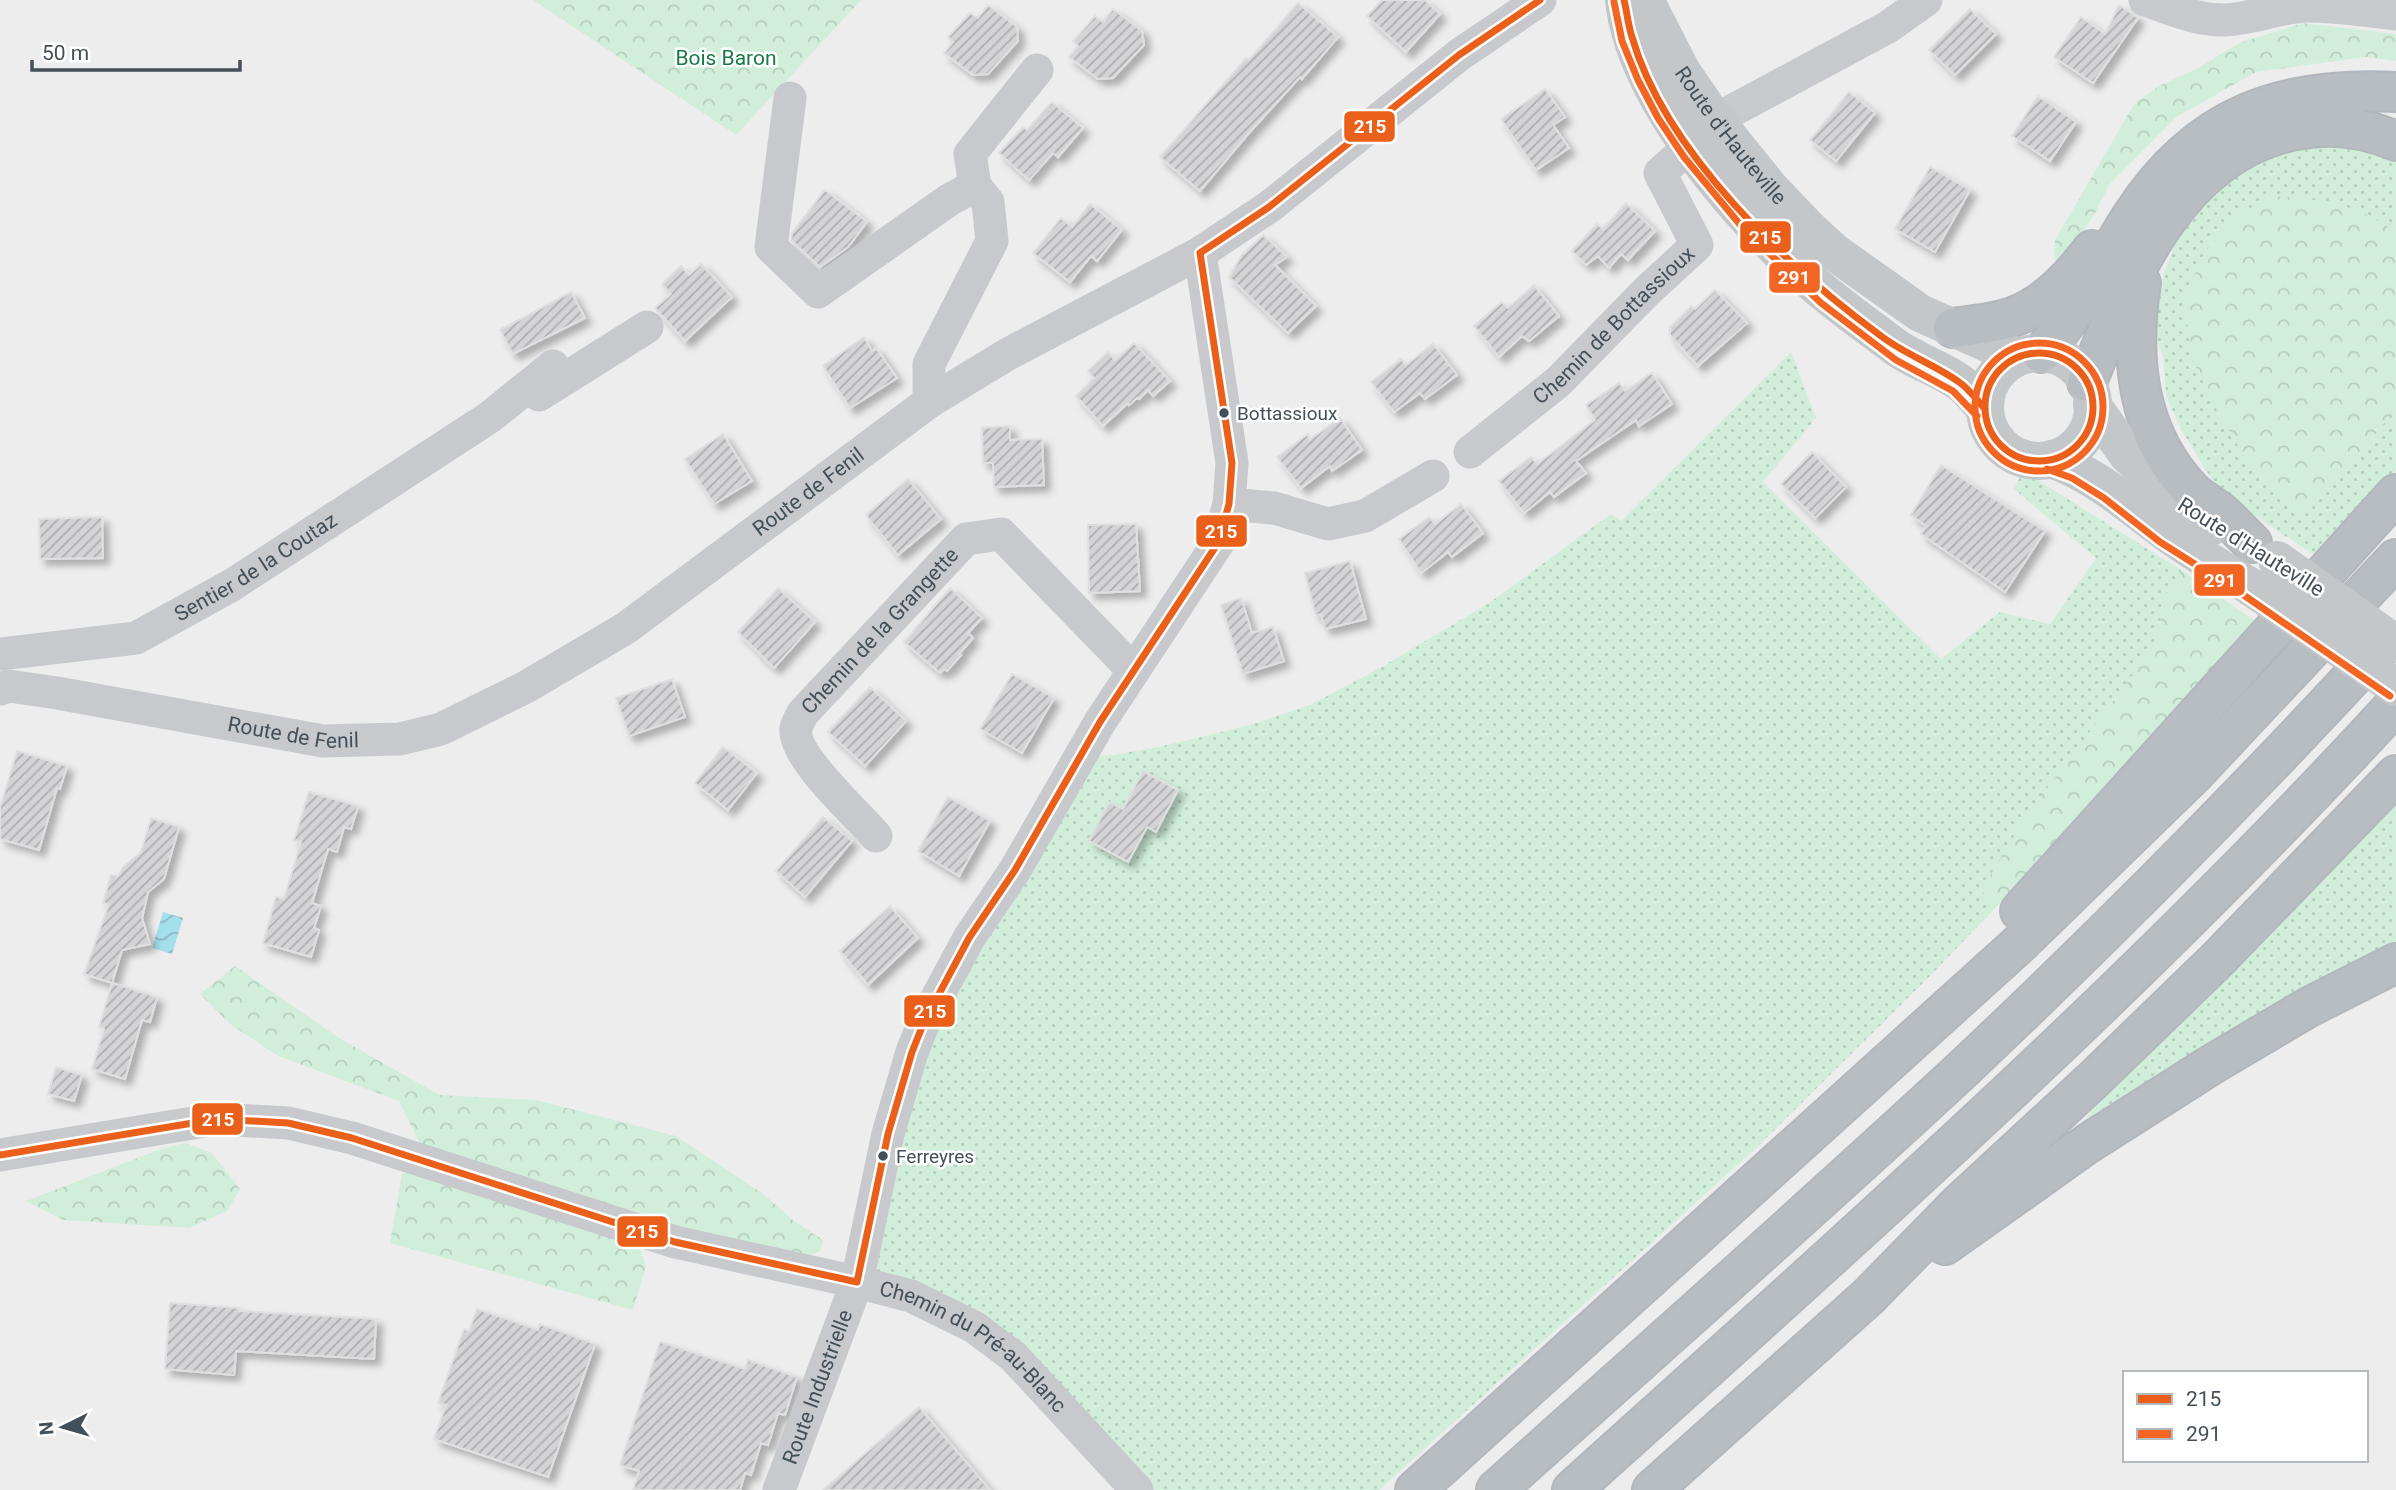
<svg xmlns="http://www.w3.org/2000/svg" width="2396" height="1490" font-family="Roboto,sans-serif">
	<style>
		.grass { fill: url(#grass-dots) }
		.forest { fill: url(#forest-crowns) }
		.water { fill: url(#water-waves) }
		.building { fill: url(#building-hatch); stroke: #dfdfe0; stroke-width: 2; filter: url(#shadow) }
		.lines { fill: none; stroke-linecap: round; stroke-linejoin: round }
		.highway-casing { stroke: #b2b7bd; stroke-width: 42 }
		.minor { stroke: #c7c9cc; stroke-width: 33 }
		.major { stroke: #c4c7ca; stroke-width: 38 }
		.highway { stroke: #b8bdc2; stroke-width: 38 }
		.major-bridge { stroke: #c4c7ca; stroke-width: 38 }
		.bus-1-casing { stroke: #fff; stroke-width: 12 }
		.bus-2-casing { stroke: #fff; stroke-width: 12 }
		.bus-1 { stroke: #ea601a; stroke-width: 7 }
		.bus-2 { stroke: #f26522; stroke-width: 7 }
		.bus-dot { fill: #445059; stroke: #fff; stroke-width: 2.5 }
		.labels { text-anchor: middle; stroke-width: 5; stroke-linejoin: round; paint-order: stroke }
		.bus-label { font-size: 19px; fill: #445059; stroke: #fff; text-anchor: start }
		.park-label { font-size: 21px; fill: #167a45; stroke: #fff }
		.street-label { font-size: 21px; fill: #445059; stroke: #fff }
		.line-badge { stroke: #fff; stroke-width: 2.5 }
		.badge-label { font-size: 19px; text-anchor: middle; font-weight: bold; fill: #fff }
	</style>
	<defs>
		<pattern id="grass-dots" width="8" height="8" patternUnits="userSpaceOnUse" patternTransform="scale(1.75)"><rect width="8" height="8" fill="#d1eedb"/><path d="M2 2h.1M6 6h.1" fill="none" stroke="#b5cebe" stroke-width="1.8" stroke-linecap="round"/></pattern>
		<pattern id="forest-crowns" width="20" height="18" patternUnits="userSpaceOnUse" patternTransform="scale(1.75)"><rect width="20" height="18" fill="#d1eedb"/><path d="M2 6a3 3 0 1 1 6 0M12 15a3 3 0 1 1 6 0" fill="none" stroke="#b5cebe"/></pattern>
		<pattern id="water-waves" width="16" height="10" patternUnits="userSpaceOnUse" patternTransform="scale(1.75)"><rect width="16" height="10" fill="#a4dfec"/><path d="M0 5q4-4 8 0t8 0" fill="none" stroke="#87b7c2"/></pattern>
		<pattern id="building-hatch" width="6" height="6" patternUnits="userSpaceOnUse" patternTransform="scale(1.75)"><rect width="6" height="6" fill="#d4d4d6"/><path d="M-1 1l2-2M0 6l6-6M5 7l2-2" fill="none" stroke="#aeaeb1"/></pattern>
		<filter id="shadow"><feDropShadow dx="6" dy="6" stdDeviation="3.5" flood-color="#0004"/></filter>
	</defs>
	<rect width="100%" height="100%" fill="#eeeded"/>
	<!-- grass -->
	<path class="grass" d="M2307 145C2339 145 2367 147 2396 161V470L2317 557 2224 495 2207 472 2181 429 2166 396 2163 356 2153 328 2164 273 2176 242 2187 222 2210 195 2238 171 2273 153Z
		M1791 352 1816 418 1763 482 1941 659 2000 612 2050 624 2096 558 2014 489 2023 471 2181 570 2258 623 2096 803 1927 979 1755 1149 1379 1490H1137L1013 1356 857 1282 898 1095 1082 756 1113 755 1163 746 1250 725 1310 705 1380 668 1489 603 1611 514 1621 521Z
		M2396 801V945L2077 1128 2118 1082Z"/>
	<!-- forest -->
	<path class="forest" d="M533 0H861L736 135Z
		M2303 23 2396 34V61L2366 57 2256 72 2175 118 2109 185 2094 215 2071 251 2057 264 2054 254 2055 240 2134 104 2159 86 2198 68 2239 43Z
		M2271 196C2315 198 2360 204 2396 233V408L2361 453 2304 516 2246 459 2216 409 2191 356 2184 298 2204 253 2233 218Z
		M2181 570 2258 623 2096 803 1996 907 1982 891C2028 801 2098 728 2154 644 2162 633 2158 616 2162 603 2165 591 2175 580 2181 570Z
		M235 966 342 1040 440 1095 536 1100 676 1136 762 1193 793 1220 823 1240 820 1251 781 1266 633 1230 646 1266 633 1310 390 1243 402 1174 434 1164 480 1178 419 1142 399 1101 278 1056 230 1024 200 994Z
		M185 1143 212 1153 240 1189 227 1211 189 1228 63 1220 26 1201 161 1149Z"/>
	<!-- water -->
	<path class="water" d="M163 912 183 918 172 954 152 948Z"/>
	<!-- building -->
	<path class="building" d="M1382 0H1425L1440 14 1406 52 1367 16Z
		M1298 3 1338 37 1302 79 1300 77 1249 133 1200 191 1160 157 1246 58 1249 60Z
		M988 5 1017 27 1018 41 988 74 973 75 944 53 953 42 948 37 970 13 978 18Z
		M2119 5 2138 18 2093 83 2054 57 2081 17 2105 34Z
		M1113 9 1142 31 1144 45 1113 78 1098 79 1069 57 1078 46 1073 41 1095 16 1103 22Z
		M1970 9 1996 34 1955 75 1929 50Z
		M1545 89 1565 117 1553 125 1569 148 1536 170 1501 119Z
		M1849 92 1875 113 1836 161 1810 140Z
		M2038 96 2076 122 2050 161 2012 136Z
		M1052 102 1083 128 1058 157 1053 153 1029 180 999 153 1023 127 1027 130Z
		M1930 167 1970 190 1935 252 1895 229Z
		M825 190 867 222 848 247 820 267 791 240 792 233Z
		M1626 203 1655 231 1628 260 1621 254 1609 268 1598 256 1586 265 1572 251 1597 224 1603 229Z
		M1090 204 1122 230 1097 261 1091 256 1070 282 1033 253 1061 218 1072 227Z
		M1263 235 1287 257 1275 265 1316 306 1288 333 1229 277 1242 255Z
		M701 264 732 297 685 341 655 308 671 294 662 284 681 266 689 275Z
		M1534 285 1559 316 1529 341 1522 336 1499 357 1474 326 1502 302 1508 308Z
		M1715 290 1747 323 1698 366 1670 335V327L1691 306 1695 309Z
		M571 292 585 318 513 354 500 330Z
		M864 337 872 351 876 348 897 378 850 408 823 366Z
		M1134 343 1170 381 1153 396 1148 390 1139 399 1137 398 1129 405 1128 403 1103 426 1076 396 1094 378 1088 371 1108 352 1115 360Z
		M1433 344 1457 375 1425 399 1420 393 1394 412 1371 382 1401 359 1406 365Z
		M1652 373 1672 404 1639 426 1636 420 1576 461 1586 473 1554 497 1550 492 1524 513 1499 481 1531 457 1537 464 1595 420 1586 405 1619 383 1625 391Z
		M1340 418 1362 450 1332 471 1330 466 1301 488 1277 457 1308 434 1309 440Z
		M1010 426V440L1042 439 1044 485 994 487 993 463H983L982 428Z
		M723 434 752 481 714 504 685 459Z
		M1812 452 1846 487 1815 518 1781 484Z
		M1941 465 2045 531 2005 592 1921 534 1926 526 1911 515Z
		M908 479 941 519 898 555 866 515Z
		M1461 504 1483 533 1452 557 1448 552 1421 573 1399 539 1429 517 1435 524Z
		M102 517 103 558 40 559 39 519Z
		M1136 524 1140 591 1089 593 1088 525Z
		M1350 561 1366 619 1325 629 1321 614 1316 616 1305 573Z
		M778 588 815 622 774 668 738 632Z
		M950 588 982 618 968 633 973 638 959 654 961 655 947 671 944 669 940 673 904 642Z
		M1241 598 1252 633 1273 627 1284 661 1243 674 1221 605Z
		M1012 674 1054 698 1022 753 980 729Z
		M672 679 685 717 629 736 616 698Z
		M870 687 906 721 865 766 828 732Z
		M723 747 757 773 728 810 695 783Z
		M17 751 67 766 60 789 57 788 39 850 0 839V808Z
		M1143 771 1178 790 1156 832 1147 827 1128 862 1089 841 1109 802 1123 809Z
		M309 792 358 806 351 829 344 827 337 852 328 849 312 903 321 906 314 928 319 930 311 957 263 943 276 897 284 899 301 842 294 840Z
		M948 797 990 821 959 876 918 851Z
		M823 817 852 841 805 897 776 871Z
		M151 818 179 827 164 879 148 892 142 918 150 944 122 950 112 983 84 974 109 904 103 903 111 875 118 876 124 866 141 852Z
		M890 906 918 938 868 985 840 951Z
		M112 983 157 997 150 1022 142 1020 125 1079 92 1069 104 1029 99 1027Z
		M56 1067 82 1075 74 1101 48 1094Z
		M170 1303 239 1308V1311L376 1319 374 1359 236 1351 234 1375 165 1369Z
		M477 1309 538 1330 540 1324 595 1344 548 1477 434 1439 446 1405 438 1403 464 1329 469 1331Z
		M660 1342 745 1369 748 1360 797 1377 785 1415 778 1413 768 1445 761 1443 751 1475 745 1473 740 1490H633L639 1471 620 1465Z
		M919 1407 990 1490H823Z"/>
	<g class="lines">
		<defs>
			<path id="highway" d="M2141 283C2129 358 2137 433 2191 490 2201 500 2215 507 2225 516 2234 525 2243 534 2252 543
				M1953 328C1972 325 1994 324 2013 317 2046 305 2072 277 2092 250
				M2041 353C2080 312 2102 262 2132 216 2197 116 2280 86 2396 92
				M2087 382C2127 283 2174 157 2291 131 2327 123 2363 127 2396 141
				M2020 911 2396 494
				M1945 1245 2087 1144 2211 1065 2309 1007 2396 963
				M1415 1490 2017 946 2193 775 2396 559
				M1496 1490C1652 1350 1810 1211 1964 1068 2109 931 2250 789 2385 642
				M1572 1490C1854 1236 2139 984 2396 704
				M1652 1490 1868 1297 1959 1204 2092 1081 2218 959 2396 775"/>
		</defs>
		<!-- highway casing -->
		<use href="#highway" class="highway-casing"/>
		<!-- minor -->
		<g class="minor">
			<path d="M2145 0C2171 9 2196 20 2224 20 2251 19 2277 8 2304 6 2335 5 2365 11 2396 14"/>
			<path d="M790 98 771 247 818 292 949 200 975 186"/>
			<path d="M1715 120 1888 27 1926 0"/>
			<path d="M539 395 647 327"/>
			<path d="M929 402V364L992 241 988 202 975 186 970 154 1037 70"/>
			<path id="s1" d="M1470 452 1558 382 1647 291 1697 245 1660 173 1689 147"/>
			<path d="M1229 504 1274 508 1328 524 1365 516 1433 476"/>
			<path id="s2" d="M0 654 136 638 232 585 490 417 553 366"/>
			<path id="s3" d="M0 689 9 686 57 693 323 741 400 739 441 729 526 687 626 628 929 402 1008 354 1200 253 1269 207 1459 55 1540 0"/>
			<path id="s4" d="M876 836C858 815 791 755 796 728 797 723 801 717 803 713L966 539 1001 534 1133 670"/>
			<path id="s5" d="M0 1155 217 1119 288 1123 352 1138 675 1242 857 1282 911 1296 974 1327 1013 1356 1137 1490"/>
			<path id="s6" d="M779 1490 857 1282 888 1134 912 1052 924 1022 969 938 1015 870 1100 722 1218 543 1229 504 1232 463 1200 253"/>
		</g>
		<!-- major -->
		<g class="major">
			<path d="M1624 0C1634 97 1736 213 1806 277 1833 302 1865 324 1894 346 1914 361 1939 368 1959 382 1969 389 1977 400 1985 409"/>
			<path id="s7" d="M1645 0 1682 72 1715 120 1769 187 1809 229 1834 252 1920 313 2018 357"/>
			<circle cx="2039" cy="407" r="54"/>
			<path d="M2092 405 2127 454 2173 498 2213 526"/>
			<path d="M2051 459C2097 476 2126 503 2164 531 2192 552 2222 569 2251 587"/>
		</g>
		<!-- highway -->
		<use href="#highway" class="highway"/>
		<!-- major-bridge -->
		<path class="major-bridge" d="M2277 560 2396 644
			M2251 587 2396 687"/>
		<defs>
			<path id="bus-1" d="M1624 0C1627 12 1628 25 1632 37 1665 152 1787 267 1881 336 1906 355 1934 364 1959 382 1969 389 1977 400 1985 409
				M1200 253 1269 207 1459 55 1540 0
				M1985 407a54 54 0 1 1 108 0a54 54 0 1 1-108 0Z
				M0 1155 217 1119 288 1123 352 1138 675 1242 857 1282
				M857 1282 888 1134 912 1052 924 1022 969 938 1015 870 1100 722 1218 543 1229 504 1232 463 1200 253"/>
			<path id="bus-2" d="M1614 2 1622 41 1638 80 1658 118 1684 157 1742 227 1821 303 1896 360 1953 391 1977 416
				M1975 407a64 64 0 1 1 128 0a64 64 0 1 1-128 0Z
				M2047 469 2072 478 2104 498 2160 542 2245 596 2390 696"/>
		</defs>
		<!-- bus-1 casing -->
		<use href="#bus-1" class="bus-1-casing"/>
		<!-- bus-2 casing -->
		<use href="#bus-2" class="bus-2-casing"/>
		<!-- bus-1 -->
		<use href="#bus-1" class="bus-1"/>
		<!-- bus-2 -->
		<use href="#bus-2" class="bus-2"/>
	</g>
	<!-- markers -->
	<g class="bus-dot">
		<circle cx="1224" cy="413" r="6"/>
		<circle cx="883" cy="1156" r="6"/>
	</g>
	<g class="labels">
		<!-- bus labels -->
		<g class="bus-label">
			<text x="1237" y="420">Bottassioux</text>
			<text x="896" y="1163">Ferreyres</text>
		</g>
		<!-- park labels -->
		<g class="park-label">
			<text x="726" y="65">Bois Baron</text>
		</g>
		<!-- street labels -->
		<g class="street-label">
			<text dy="7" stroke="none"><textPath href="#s7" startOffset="161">Route d'Hauteville</textPath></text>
			<text dy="7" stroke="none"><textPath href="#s1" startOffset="192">Chemin de Bottassioux</textPath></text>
			<text dy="7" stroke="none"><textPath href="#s3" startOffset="886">Route de Fenil</textPath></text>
			<text transform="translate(2251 547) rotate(32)" y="7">Route d'Hauteville</text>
			<text dy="7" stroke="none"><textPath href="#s2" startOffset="276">Sentier de la Coutaz</textPath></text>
			<text dy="7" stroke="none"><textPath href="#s4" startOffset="266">Chemin de la Grangette</textPath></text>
			<text dy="7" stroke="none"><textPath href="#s3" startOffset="298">Route de Fenil</textPath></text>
			<text dy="7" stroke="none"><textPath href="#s5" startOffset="1018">Chemin du Pré-au-Blanc</textPath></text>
			<text dy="7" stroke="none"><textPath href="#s6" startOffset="110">Route Industrielle</textPath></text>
		</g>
	</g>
	<g class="line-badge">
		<rect x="1343" y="110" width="53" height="33" rx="7" fill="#ea601a"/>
		<rect x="1739" y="220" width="53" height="34" rx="7" fill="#ea601a"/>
		<rect x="1768" y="261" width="53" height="33" rx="7" fill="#f26522"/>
		<rect x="1195" y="514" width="53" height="34" rx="7" fill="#ea601a"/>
		<rect x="2193" y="563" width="53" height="34" rx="7" fill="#f26522"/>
		<rect x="903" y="994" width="53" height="34" rx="7" fill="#ea601a"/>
		<rect x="191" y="1102" width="53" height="34" rx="7" fill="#ea601a"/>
		<rect x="616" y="1215" width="53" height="33" rx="7" fill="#ea601a"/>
	</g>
	<g class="badge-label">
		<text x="1370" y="133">215</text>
		<text x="1765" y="244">215</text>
		<text x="1794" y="284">291</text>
		<text x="1221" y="538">215</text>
		<text x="2220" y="587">291</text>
		<text x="930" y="1018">215</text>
		<text x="218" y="1126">215</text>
		<text x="642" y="1238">215</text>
	</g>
	<!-- legend -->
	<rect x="2123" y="1371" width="245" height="91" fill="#ffffff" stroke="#b4b9bd" stroke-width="2"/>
	<rect x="2137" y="1394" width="35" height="10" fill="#ea601a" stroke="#b4b9bd" stroke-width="2"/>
	<text x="2186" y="1406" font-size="21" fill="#445059">215</text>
	<rect x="2137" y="1429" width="35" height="10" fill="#f26522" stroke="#b4b9bd" stroke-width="2"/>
	<text x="2186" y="1441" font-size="21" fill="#445059">291</text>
	<!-- north arrow -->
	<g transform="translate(63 1427) rotate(265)" stroke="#ffffff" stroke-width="5" paint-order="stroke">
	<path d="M0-5L12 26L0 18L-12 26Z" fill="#445059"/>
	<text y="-10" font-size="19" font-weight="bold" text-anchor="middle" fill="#445059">N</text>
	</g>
	<!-- scale -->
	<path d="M32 60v10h208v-10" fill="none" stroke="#445059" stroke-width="3.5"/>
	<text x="42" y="60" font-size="21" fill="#445059" stroke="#ffffff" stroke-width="5" paint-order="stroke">50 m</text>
</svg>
